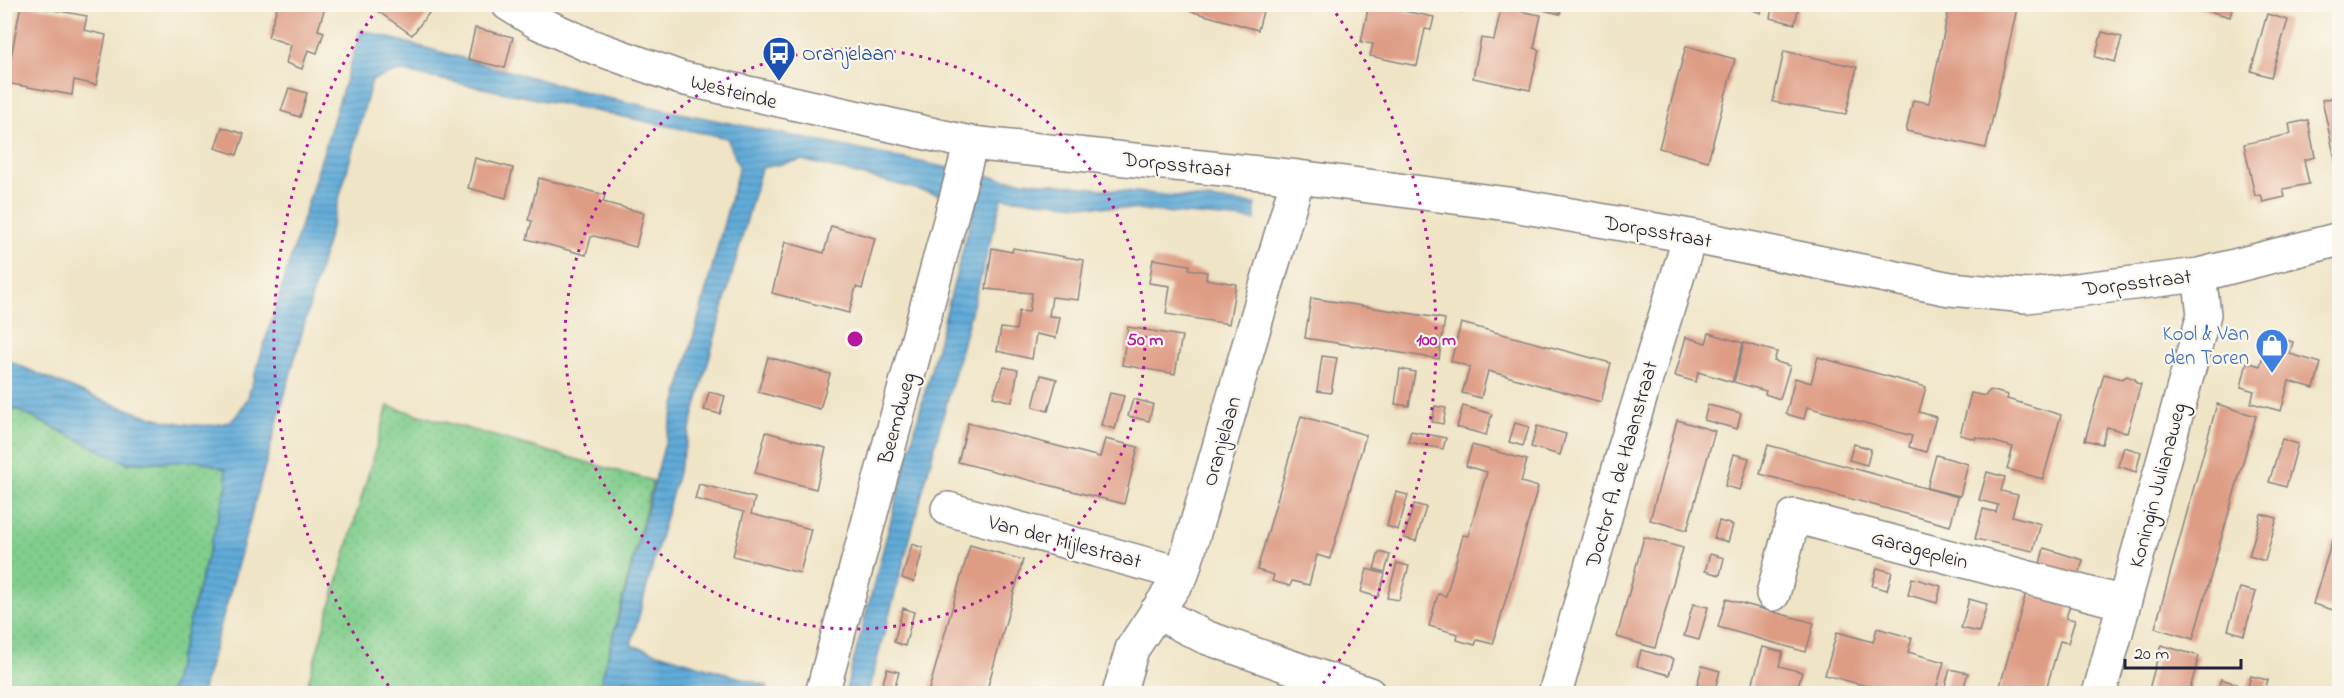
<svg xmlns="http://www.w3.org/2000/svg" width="2344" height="698" font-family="'Indie Flower',sans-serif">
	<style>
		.grass { fill: url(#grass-dots); stroke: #517864; stroke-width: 1.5 }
		.water { fill: url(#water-rules); stroke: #42678a; stroke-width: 1.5 }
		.building { fill: #de9c85 }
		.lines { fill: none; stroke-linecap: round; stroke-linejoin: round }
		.minor-casing { stroke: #888380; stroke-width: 36 }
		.minor { stroke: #fff; stroke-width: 33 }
		.ring { fill: none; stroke: #b5179e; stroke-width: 3; stroke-dasharray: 3 6 }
		.labels { text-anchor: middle; stroke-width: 4.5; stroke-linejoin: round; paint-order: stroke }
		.transit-label { font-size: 21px; fill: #164399; stroke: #fbf7ec; text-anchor: start }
		.street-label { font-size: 21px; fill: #22223b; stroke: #fbf7ec }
		.shop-label { font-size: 21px; fill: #366cbe; stroke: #fbf7ec; text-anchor: end }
		.centre { fill: #b5179e; stroke: #fbf7ec; stroke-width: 3 }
		.ring-label { font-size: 18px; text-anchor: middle; font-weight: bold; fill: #b5179e; stroke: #fbf7ec; stroke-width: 4.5; stroke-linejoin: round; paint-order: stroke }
	</style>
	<defs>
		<pattern id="grass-dots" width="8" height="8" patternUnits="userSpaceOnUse" patternTransform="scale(1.5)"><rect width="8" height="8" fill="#80cd8c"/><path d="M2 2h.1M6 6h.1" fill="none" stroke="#6eb07a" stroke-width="1.8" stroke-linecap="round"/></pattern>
		<pattern id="water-rules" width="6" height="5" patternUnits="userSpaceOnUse" patternTransform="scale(1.5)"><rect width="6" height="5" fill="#61acd9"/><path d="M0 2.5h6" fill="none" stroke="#508cb1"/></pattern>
	</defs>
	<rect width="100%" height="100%" fill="#fbf7ec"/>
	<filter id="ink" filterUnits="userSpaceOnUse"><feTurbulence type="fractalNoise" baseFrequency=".0167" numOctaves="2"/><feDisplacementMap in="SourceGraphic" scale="12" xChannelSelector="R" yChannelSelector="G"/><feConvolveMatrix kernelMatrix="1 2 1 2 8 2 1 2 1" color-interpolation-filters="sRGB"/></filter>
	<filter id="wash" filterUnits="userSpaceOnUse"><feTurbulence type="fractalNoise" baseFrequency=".008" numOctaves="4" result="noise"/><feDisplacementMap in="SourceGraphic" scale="24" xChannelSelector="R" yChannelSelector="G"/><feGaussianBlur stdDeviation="1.35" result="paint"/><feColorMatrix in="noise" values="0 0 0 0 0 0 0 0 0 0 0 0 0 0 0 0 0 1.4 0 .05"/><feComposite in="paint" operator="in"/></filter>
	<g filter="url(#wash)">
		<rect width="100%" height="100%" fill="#efe4c6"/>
		<!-- grass -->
		<path class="grass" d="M4 404 127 463 200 461 225 469 227 485 170 693H5Z
			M388 406 653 481 598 693H305Z
			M624 679 677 693 620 694Z"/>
		<!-- water -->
		<path class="water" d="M361 30 602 97 1003 179 1255 204V220L1002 198 868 693H845L975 204 802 160 761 168 631 645 768 686 765 693H677L624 679 620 693H598L739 167 727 138 399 71 372 80 202 693H170L227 485 225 469 200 461 127 463 5 404 4 359C52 379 186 445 232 420 238 416 244 404 248 397Z"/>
		<g id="blocks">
			<!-- building -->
			<path class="building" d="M21 4 87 16 84 30 106 35 96 85 74 80 72 95 6 83Z
				M278 4H326L318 30 324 32 317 53 308 50 302 69 286 63 291 45 268 37Z
				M374 4H436L412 35 372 7Z
				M1192 4H1265L1258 30 1190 11Z
				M1369 4 1434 17 1431 30 1425 29 1417 66 1370 56 1373 44 1361 42Z
				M1445 4H1464L1462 12 1444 8Z
				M1544 4H1562L1560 14 1543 10Z
				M1737 4H1763L1761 13Z
				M1773 4H1799L1795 24 1770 18Z
				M1950 4H2018L1986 148 1906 131 1913 100 1929 103Z
				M2184 4H2233L2230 17Z
				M1501 8 1541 15 1534 48 1539 50 1530 90 1473 78 1481 38 1494 40Z
				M2267 14 2288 20 2271 77 2251 71Z
				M475 28 513 37 505 68 468 59Z
				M2102 32 2122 37 2115 62 2095 57Z
				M1686 46 1735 59 1708 161 1659 148Z
				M1784 51 1857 67 1846 114 1773 102Z
				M289 88 307 93 300 117 281 111Z
				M2340 96V178H2339L2322 100Z
				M2308 120 2315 157 2304 160 2309 184 2283 189 2285 197 2263 202 2261 195 2255 196 2244 144 2291 134 2289 124Z
				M222 127 244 134 237 155 215 148Z
				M475 158 513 168 506 198 468 188Z
				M539 178 605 195 603 202 644 213 636 247 594 236 591 237 586 255 527 239 532 221 528 220 530 214Z
				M831 226 875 238 862 289 856 287 849 313 772 293 785 242 824 253Z
				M992 248 1012 252 1013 248 1084 260 1078 300 1052 297 1049 316 1060 317 1056 338 1036 334 1032 359 997 351 1001 328 1016 330 1019 311 1029 312 1032 293 986 289Z
				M1153 259 1190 265 1189 269 1207 272 1206 279 1236 284 1229 324 1166 314 1170 286 1149 283Z
				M1311 298 1445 319 1439 359 1305 338Z
				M1461 323 1611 363 1601 402 1488 371 1481 398 1462 393 1470 367 1451 361Z
				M1128 327 1182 336 1175 374 1122 365Z
				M1709 333 1743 343 1732 382 1698 372 1696 382 1675 376 1686 337 1706 343Z
				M2269 335 2293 342 2290 354 2321 363 2314 388 2289 381 2281 411 2251 403 2254 391 2241 387 2247 362 2260 366Z
				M1744 343 1777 352 1774 361 1790 366 1780 399 1765 394 1766 391 1734 382Z
				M1322 356 1337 358 1331 393 1317 391Z
				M768 357 830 374 820 409 758 392Z
				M1818 357 1926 387 1919 412 1936 417 1926 452 1909 447 1912 436 1807 407 1804 419 1786 414 1795 378 1811 383Z
				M1004 367 1018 370 1012 402 993 397Z
				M1400 369 1415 372 1409 406 1395 404Z
				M2104 374 2122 379 2127 376 2135 379 2136 383 2141 384 2127 433 2107 427 2102 444 2085 440Z
				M1041 375 1057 379 1048 411 1033 407Z
				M1990 390 2008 395 2007 399 2061 415 2043 479 2007 469 2013 447 1976 437 1975 439 1960 435 1971 393 1985 396Z
				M709 392 725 396 720 414 704 410Z
				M1110 393 1124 396 1115 429 1101 425Z
				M1133 399 1153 404 1149 421 1128 416Z
				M2217 404 2256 416 2193 639 2155 628Z
				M1708 405 1741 413 1737 429 1704 420Z
				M1435 406 1446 408 1443 424 1432 422Z
				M1463 406 1492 414 1486 435 1457 427Z
				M1301 416 1366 435 1330 559 1317 555 1309 585 1292 581 1290 586 1272 581 1274 575 1257 570Z
				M1677 420 1715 431 1687 530 1650 520Z
				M968 423 1100 457 1105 439 1138 447 1124 504 958 462Z
				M1515 423 1529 427 1523 446 1509 442Z
				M1537 426 1566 434 1560 455 1531 447Z
				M1411 431 1446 438 1443 449 1408 442Z
				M766 432 826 448 816 489 755 473Z
				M2282 439 2298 444 2286 487 2269 482Z
				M1854 444 1871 449 1867 465 1849 460Z
				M1472 445 1527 460 1521 482 1538 487 1493 644 1477 640 1475 645 1457 640 1458 634 1429 626 1438 594 1446 596 1463 535 1468 536 1487 472 1466 466Z
				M1768 445 1958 497 1950 526 1760 474Z
				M2124 447 2141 452 2136 472 2118 466Z
				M1734 454 1749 458 1740 490 1725 486Z
				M1936 455 1968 464 1960 496 1927 488Z
				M1987 472 2005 477 2001 491 2018 495 2012 516 2041 524 2033 551 1975 539 1983 509 1996 512 1998 505 1979 500Z
				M699 484 755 498 751 514 811 529 800 573 733 556 744 512 695 499Z
				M1396 492 1408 495 1398 530 1387 526Z
				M1414 504 1426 507 1416 541 1404 538Z
				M2261 514 2277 518 2265 561 2249 556Z
				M1719 521 1733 525 1728 542 1714 538Z
				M1644 537 1683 548 1655 648 1617 637Z
				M2332 541 2340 543V612L2313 604Z
				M912 544 923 548 914 582 902 578Z
				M970 545 1023 560 986 693H928Z
				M2044 548 2083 560 2078 579 2039 568Z
				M1379 552 1390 555 1385 572 1374 569Z
				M1710 554 1724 558 1720 575 1705 571Z
				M1397 563 1409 566 1399 600 1387 598Z
				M1877 568 1892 572 1887 590 1872 586Z
				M1367 569 1385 574 1378 597 1361 592Z
				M1912 578 1941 586 1937 603 1908 595Z
				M2240 588 2256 592 2244 635 2228 630Z
				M2026 593 2070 605 2066 618 2075 620 2068 643 2060 641 2045 693H1998Z
				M1726 599 1814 623 1806 652 1718 627Z
				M1969 599 1987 604 1979 632 1961 628Z
				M1693 604 1708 607 1699 640 1684 636Z
				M903 608 914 612 905 646 894 642Z
				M1877 628 1912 638 1908 652 1944 662 1935 693H1893L1825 675 1837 632 1873 642Z
				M2161 645 2199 656 2189 693H2148Z
				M1763 647 1783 652 1779 666 1802 672 1796 693H1750Z
				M1641 650 1674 659 1669 675 1637 666Z
				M1702 666 1720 671 1714 693H1695Z
				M887 669 899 672 893 693H880Z
				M1950 669 1968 673 1962 693H1943Z
				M2251 676 2268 680 2264 693H2246Z
				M2221 679 2237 684 2234 693H2217Z
				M2337 681 2340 682V693H2334Z"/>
		</g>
	</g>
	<g filter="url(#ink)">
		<use href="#blocks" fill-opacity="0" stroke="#888380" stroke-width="1.5"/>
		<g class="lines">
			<defs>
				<path id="minor" d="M508 4 537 22 588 45 681 78 971 143 1298 177 1508 204 1690 236 1950 289 2027 296 2199 275 2340 239
					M948 509 1182 574
					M1773 594 1794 516 2124 603
					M1156 612 1205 637 1369 694
					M822 694 971 143
					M1119 694 1132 649 1182 574 1298 177
					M1555 694 1625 447 1690 236
					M2099 694 2204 314 2199 275"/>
			</defs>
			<!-- minor casing -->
			<use href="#minor" class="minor-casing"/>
			<!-- minor -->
			<use href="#minor" class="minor"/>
		</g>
	</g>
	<!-- distance rings -->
	<g class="ring">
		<circle cx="855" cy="339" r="290"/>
		<path d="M394 693A581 581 0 0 1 379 6M1331 6A581 581 0 0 1 1316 693"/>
	</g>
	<!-- icons -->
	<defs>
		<symbol id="bus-pin" viewBox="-11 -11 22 30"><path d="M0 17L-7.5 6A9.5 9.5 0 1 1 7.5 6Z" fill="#1a4fb4" stroke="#fbf7ec"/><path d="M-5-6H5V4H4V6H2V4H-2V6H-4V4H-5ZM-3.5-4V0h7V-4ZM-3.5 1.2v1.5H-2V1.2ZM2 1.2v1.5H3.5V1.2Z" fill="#fff"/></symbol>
		<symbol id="shop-pin" viewBox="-11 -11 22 30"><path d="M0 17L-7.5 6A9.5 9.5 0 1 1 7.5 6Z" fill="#3f7fe0" stroke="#fbf7ec"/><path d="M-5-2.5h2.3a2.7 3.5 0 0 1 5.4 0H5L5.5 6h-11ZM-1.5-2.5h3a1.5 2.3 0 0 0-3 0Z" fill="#fff"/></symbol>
	</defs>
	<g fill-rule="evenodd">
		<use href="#bus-pin" x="760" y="34" width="38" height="52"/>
		<use href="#shop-pin" x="2253" y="326" width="38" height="52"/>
	</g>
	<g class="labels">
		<!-- transit labels -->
		<g class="transit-label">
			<text x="802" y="60">Oranjelaan</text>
		</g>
		<!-- street labels -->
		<g class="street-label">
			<text transform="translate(734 91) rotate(14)" y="7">Westeinde</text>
			<text transform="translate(1177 164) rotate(6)" y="7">Dorpsstraat</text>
			<text transform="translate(1658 231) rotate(10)" y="7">Dorpsstraat</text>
			<text transform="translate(2137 282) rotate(-7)" y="7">Dorpsstraat</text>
			<text transform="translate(896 418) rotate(-75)" y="7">Beemdweg</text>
			<text transform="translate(1221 441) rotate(-74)" y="7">Oranjelaan</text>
			<text transform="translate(1621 464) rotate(-74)" y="7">Doctor A. de Haanstraat</text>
			<text transform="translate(2157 485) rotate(-75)" y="7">Koningin Julianaweg</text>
			<text transform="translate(1065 541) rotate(15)" y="7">Van der Mijlestraat</text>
			<text transform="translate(1920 549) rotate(15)" y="7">Garageplein</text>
		</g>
		<!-- shop labels -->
		<g class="shop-label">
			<text x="2249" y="340">Kool &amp; Van<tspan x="2249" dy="24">den Toren</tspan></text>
		</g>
	</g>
	<circle cx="855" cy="339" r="9" class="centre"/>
	<g class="ring-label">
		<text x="1145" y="345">50 m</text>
		<text x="1436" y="345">100 m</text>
	</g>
	<!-- margin -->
	<rect width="2344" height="698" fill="none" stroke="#fbf7ec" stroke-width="24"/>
	<!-- scale -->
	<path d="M2125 659v9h116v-9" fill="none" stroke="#22223b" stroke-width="3"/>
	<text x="2134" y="659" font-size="18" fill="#22223b" stroke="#fbf7ec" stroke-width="4.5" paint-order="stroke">20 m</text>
</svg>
